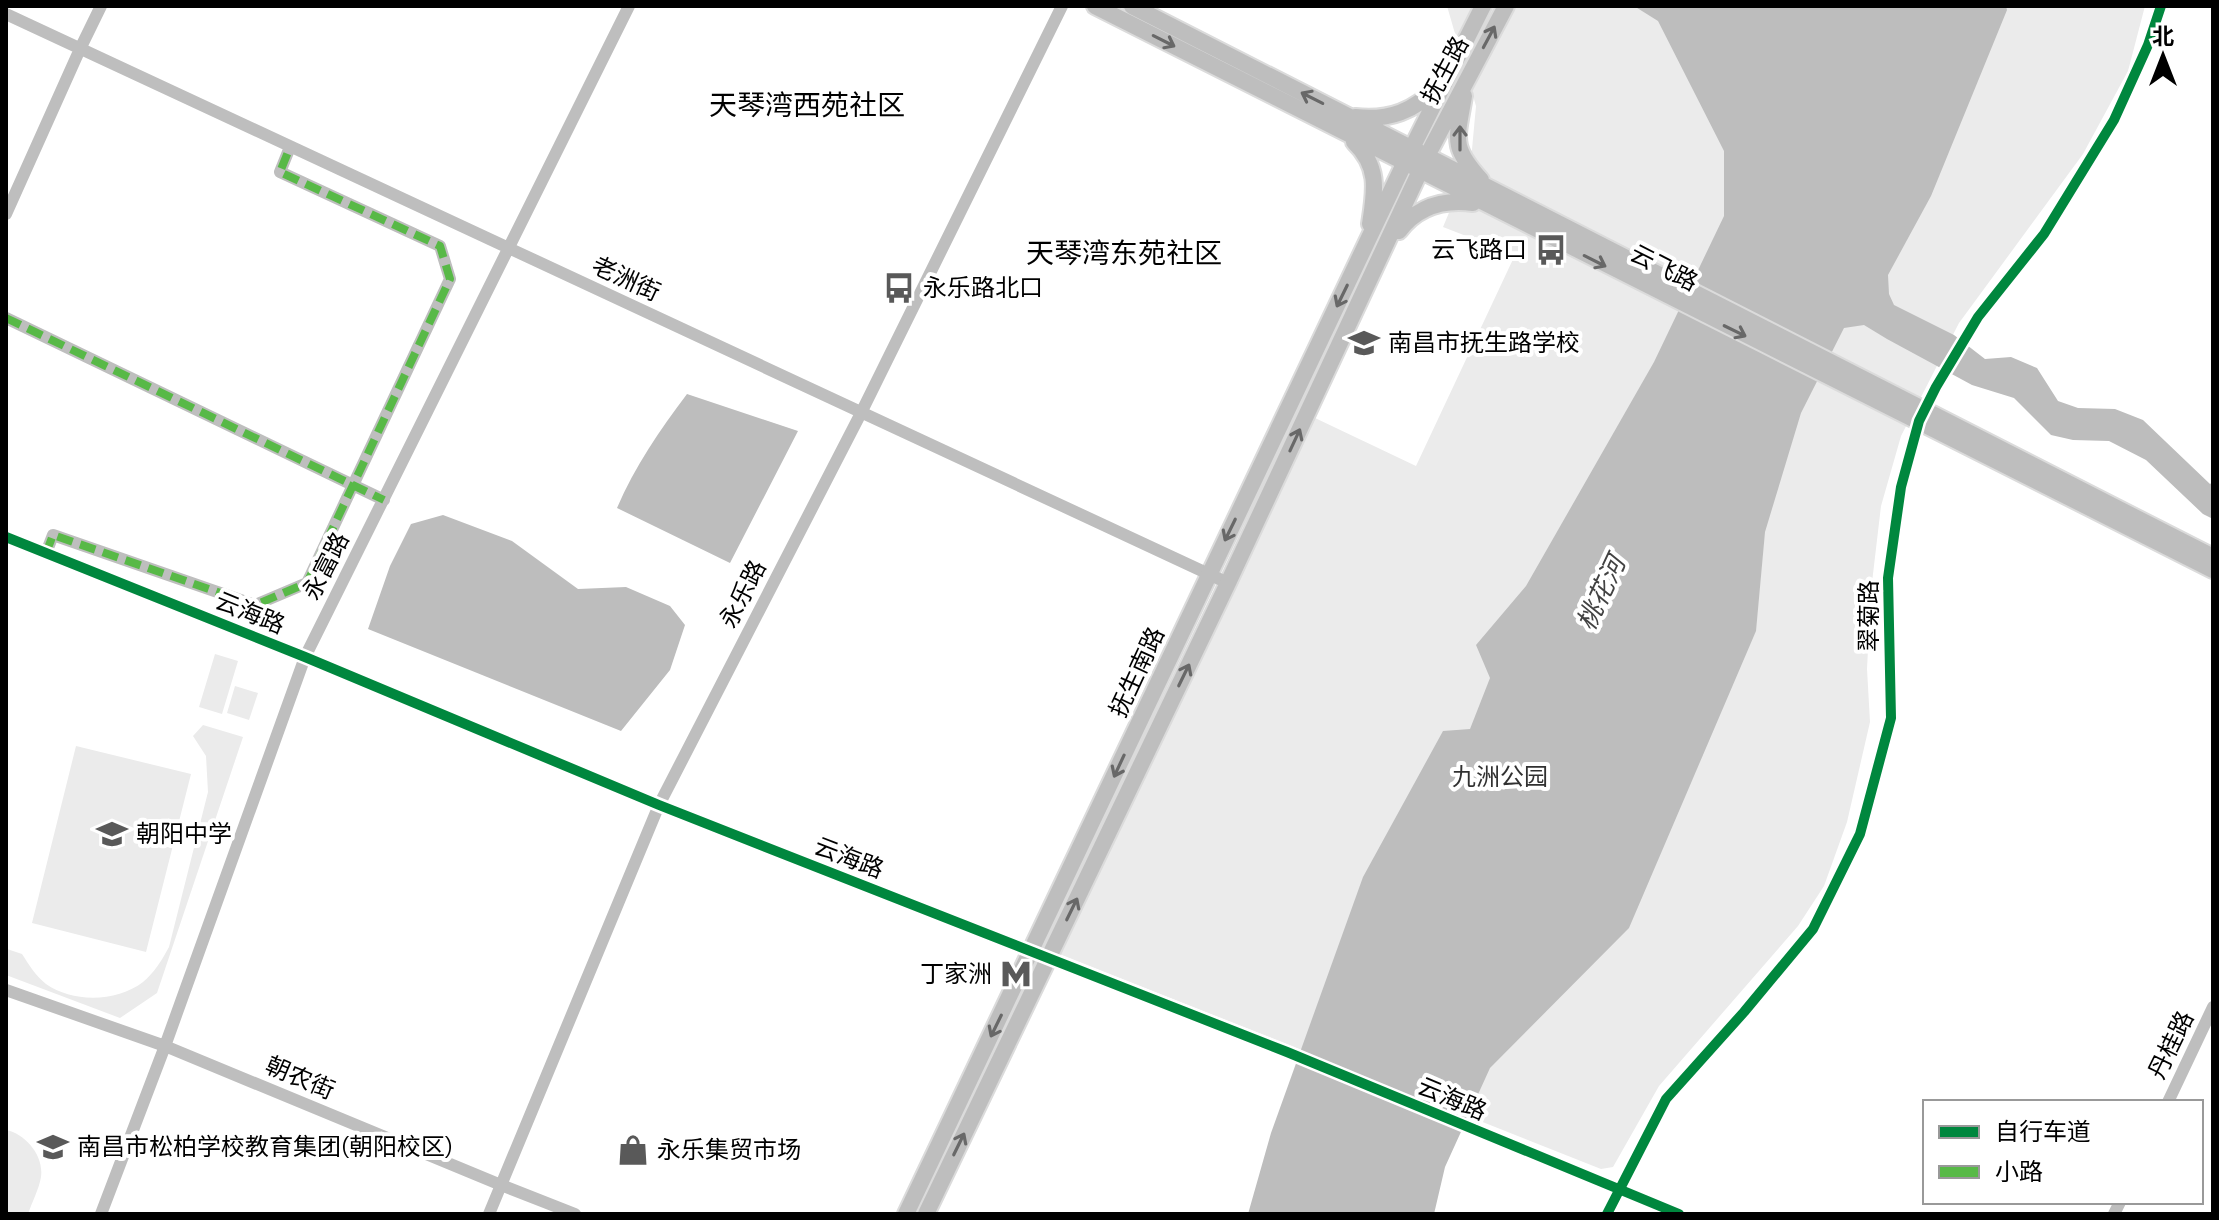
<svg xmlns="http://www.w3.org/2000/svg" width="2219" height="1220" font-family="'IBM Plex Sans','Noto Sans SC',sans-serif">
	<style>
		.green { fill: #ebebeb }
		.water { fill: #bdbdbd }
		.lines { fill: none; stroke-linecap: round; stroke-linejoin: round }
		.major-casing { stroke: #dbdbdb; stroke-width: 20 }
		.minor { stroke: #bebebe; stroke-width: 12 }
		.major { stroke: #bebebe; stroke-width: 16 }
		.quiet { stroke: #58b947; stroke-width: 8; stroke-dasharray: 16 8; stroke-linecap: butt }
		.cycleway-casing { stroke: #fff; stroke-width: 15 }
		.cycleway { stroke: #00873e; stroke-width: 10 }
		.oneway { stroke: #686868 }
		.labels { text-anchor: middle; stroke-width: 8; stroke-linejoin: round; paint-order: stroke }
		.street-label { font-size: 24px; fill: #000; stroke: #fff }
		.poi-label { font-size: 24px; fill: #000; stroke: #fff; text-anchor: start }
		.park-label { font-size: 24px; fill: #313131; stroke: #fff }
		.water-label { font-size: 26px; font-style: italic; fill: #424242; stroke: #fff }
		.quarter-label { font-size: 28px; fill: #000; stroke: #fff }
	</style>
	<rect width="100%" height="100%" fill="#fff"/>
	<!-- green -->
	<path class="green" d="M1447 6H2145L2128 71 2083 154 1959 323 1901 436 1881 506 1871 591 1867 669 1870 722 1847 822 1824 886 1798 926 1659 1086 1613 1167 1601 1169 1057 953 1315 418 1416 466 1515 255 1443 227 1471 160 1476 106Z
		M215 654 238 661 222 714 199 707Z
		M235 686 258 693 249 720 227 713Z
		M203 725 243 737 157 993 120 1018 6 975 7 949 22 954C29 965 36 976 46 984 73 1003 117 1002 143 982 154 973 162 960 169 947L208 792 206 756 193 736Z
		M76 746 191 774 146 952 32 923Z
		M6 1130C26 1134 44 1156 41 1177 39 1189 32 1202 28 1214H6Z"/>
	<!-- water -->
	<path class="water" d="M1634 6H2006L2007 10 1931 196 1888 275 1889 294 1894 305 1954 335 1985 359 2011 357 2037 368 2058 401 2078 408 2115 409 2143 420 2210 484 2213 482V519L2203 514 2146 460 2109 441 2073 440 2051 435 2014 398 1972 385 1887 339 1864 325 1844 328 1801 413 1765 532 1756 631 1629 928 1490 1068 1445 1167 1434 1214H1248L1271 1133 1363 877 1443 731 1470 729 1490 678 1476 645 1526 586 1654 362 1724 216V151L1658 21Z
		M687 394 798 431 730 563 617 508C635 466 660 430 687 394Z
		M443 515 512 541 578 589 626 587 670 606 685 625 670 670 621 731 368 629 390 566 411 524Z"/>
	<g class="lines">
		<defs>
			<path id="major" d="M1095 6C1466 196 1841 381 2213 570
				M1132 6 2213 557
				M1464 96C1457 139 1450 146 1481 180
				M1355 117C1389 121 1415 111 1438 86
				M1354 142C1380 167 1375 191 1370 224
				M1399 231C1417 207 1443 199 1473 203
				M906 1214 1404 164 1483 6
				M926 1214 1228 583 1427 156 1506 6"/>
		</defs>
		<!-- major casing -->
		<use href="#major" class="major-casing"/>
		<!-- minor -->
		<path class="minor" d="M6 14 1228 583
			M6 214 80 49 101 6
			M6 318 384 500
			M6 537 305 657 659 805 1287 1052 1679 1214
			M46 553 53 535 255 605 307 583 450 279 440 246 280 172 290 147
			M6 990 165 1046 501 1185 575 1214
			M2168 1102 2213 1007
			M101 1214 165 1046 305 657 629 6
			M489 1214 659 805 861 413 1062 6
			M1607 1214 1666 1099 1744 1012 1813 929 1860 834 1891 718 1888 578 1901 487 1919 421 1936 387 1978 317 2044 234 2114 120 2148 45 2161 6
			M2114 1214 2120 1202"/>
		<!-- major -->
		<use href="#major" class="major"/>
		<!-- quiet -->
		<path class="quiet" d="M6 318 384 500
			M46 553 53 535 255 605 307 583 450 279 440 246 280 172 290 147"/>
		<defs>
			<path id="cycleway" d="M6 537 305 657 659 805 1287 1052 1679 1214
				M1607 1214 1666 1099 1744 1012 1813 929 1860 834 1891 718 1888 578 1901 487 1919 421 1936 387 1978 317 2044 234 2114 120 2148 45 2161 6"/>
		</defs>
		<!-- cycleway casing -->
		<use href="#cycleway" class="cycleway-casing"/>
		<!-- cycleway -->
		<use href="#cycleway" class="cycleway"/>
	</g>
	<!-- one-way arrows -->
	<defs><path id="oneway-shaft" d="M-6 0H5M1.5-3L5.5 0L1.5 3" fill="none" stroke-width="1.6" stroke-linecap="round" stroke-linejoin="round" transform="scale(2)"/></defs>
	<g class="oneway">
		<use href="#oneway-shaft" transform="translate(1489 37) rotate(-62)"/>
		<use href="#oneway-shaft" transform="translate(1164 41) rotate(27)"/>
		<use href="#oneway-shaft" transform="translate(1312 98) rotate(-153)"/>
		<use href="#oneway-shaft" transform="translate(1460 138) rotate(-90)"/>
		<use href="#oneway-shaft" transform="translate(1595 261) rotate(27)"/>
		<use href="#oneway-shaft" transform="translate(1342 296) rotate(116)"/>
		<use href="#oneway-shaft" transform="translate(1735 331) rotate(26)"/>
		<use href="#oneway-shaft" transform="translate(1295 440) rotate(-65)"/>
		<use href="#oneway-shaft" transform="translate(1230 530) rotate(116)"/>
		<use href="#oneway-shaft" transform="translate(1184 675) rotate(-64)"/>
		<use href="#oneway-shaft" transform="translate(1119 766) rotate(115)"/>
		<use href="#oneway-shaft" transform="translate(1072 909) rotate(-64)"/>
		<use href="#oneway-shaft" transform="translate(996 1026) rotate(116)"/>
		<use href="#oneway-shaft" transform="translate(959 1144) rotate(-64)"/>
	</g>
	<!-- icons -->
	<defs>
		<symbol id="bus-bare" viewBox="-9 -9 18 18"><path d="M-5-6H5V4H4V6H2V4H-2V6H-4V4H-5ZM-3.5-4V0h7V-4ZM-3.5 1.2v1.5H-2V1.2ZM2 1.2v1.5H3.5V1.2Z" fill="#595959" stroke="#fff" stroke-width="2.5" paint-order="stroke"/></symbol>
		<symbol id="school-bare" viewBox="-9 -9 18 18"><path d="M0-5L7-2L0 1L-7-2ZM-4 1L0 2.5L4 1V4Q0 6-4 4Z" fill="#595959" stroke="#fff" stroke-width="2.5" paint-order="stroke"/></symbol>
		<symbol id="metro-bare" viewBox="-9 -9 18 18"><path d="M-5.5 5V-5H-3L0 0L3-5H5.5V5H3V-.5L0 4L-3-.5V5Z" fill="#595959" stroke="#fff" stroke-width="2.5" paint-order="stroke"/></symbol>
		<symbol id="shop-bare" viewBox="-9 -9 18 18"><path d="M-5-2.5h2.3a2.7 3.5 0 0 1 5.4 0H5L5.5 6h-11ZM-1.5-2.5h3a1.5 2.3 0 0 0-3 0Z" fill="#595959" stroke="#fff" stroke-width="2.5" paint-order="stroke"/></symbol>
	</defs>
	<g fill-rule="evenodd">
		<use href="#bus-bare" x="1529" y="228" width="44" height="44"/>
		<use href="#bus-bare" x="877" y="266" width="44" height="44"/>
		<use href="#school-bare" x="1342" y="321" width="44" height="44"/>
		<use href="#school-bare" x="90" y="812" width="44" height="44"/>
		<use href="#metro-bare" x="994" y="952" width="44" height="44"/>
		<use href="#school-bare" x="31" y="1125" width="44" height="44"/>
		<use href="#shop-bare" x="611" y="1128" width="44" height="44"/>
	</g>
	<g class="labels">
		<!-- street labels -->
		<g class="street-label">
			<text transform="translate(1445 70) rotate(-62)" y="8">抚生路</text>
			<text transform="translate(1664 268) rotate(27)" y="8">云飞路</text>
			<text transform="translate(626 279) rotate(25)" y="8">老洲街</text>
			<text transform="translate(326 566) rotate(-63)" y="8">永富路</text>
			<text transform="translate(743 594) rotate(-63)" y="8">永乐路</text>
			<text transform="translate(250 613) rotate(22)" y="8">云海路</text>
			<text transform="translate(1869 616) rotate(-90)" y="8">翠菊路</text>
			<text transform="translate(1137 672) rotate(-65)" y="8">抚生南路</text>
			<text transform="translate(849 858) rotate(21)" y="8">云海路</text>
			<text transform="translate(2171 1045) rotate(-64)" y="8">丹桂路</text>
			<text transform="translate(300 1078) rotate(23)" y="8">朝农街</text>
			<text transform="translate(1452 1099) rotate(23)" y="8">云海路</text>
		</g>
		<!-- poi labels -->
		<g class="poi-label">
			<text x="1527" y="258" text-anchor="end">云飞路口</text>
			<text x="923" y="296">永乐路北口</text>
			<text x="1388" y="351">南昌市抚生路学校</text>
			<text x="136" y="842">朝阳中学</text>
			<text x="992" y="982" text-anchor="end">丁家洲</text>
			<text x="77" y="1155">南昌市松柏学校教育集团(朝阳校区)</text>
			<text x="657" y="1158">永乐集贸市场</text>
		</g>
		<!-- park labels -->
		<g class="park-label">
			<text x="1500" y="785">九洲公园</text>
		</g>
		<!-- water labels -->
		<g class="water-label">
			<text transform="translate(1601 593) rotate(-65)" y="9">桃花河</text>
		</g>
		<!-- quarter labels -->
		<g class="quarter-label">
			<text x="807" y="115">天琴湾西苑社区</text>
			<text x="1124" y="263">天琴湾东苑社区</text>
		</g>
	</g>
	<!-- border -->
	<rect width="2219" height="1220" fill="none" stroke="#000000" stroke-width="16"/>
	<!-- legend -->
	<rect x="1923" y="1100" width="280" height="104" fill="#ffffff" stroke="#999999" stroke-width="2"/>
	<rect x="1939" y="1126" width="40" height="12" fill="#00873e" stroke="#999999" stroke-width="2"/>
	<text x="1995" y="1140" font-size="24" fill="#000000">自行车道</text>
	<rect x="1939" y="1166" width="40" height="12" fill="#58b947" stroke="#999999" stroke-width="2"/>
	<text x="1995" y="1180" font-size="24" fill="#000000">小路</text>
	<!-- north arrow -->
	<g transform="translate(2163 56)" stroke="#ffffff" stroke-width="6" paint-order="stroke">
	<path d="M0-6L14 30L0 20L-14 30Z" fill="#000000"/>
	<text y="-12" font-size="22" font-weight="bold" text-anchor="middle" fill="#000000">北</text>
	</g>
</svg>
